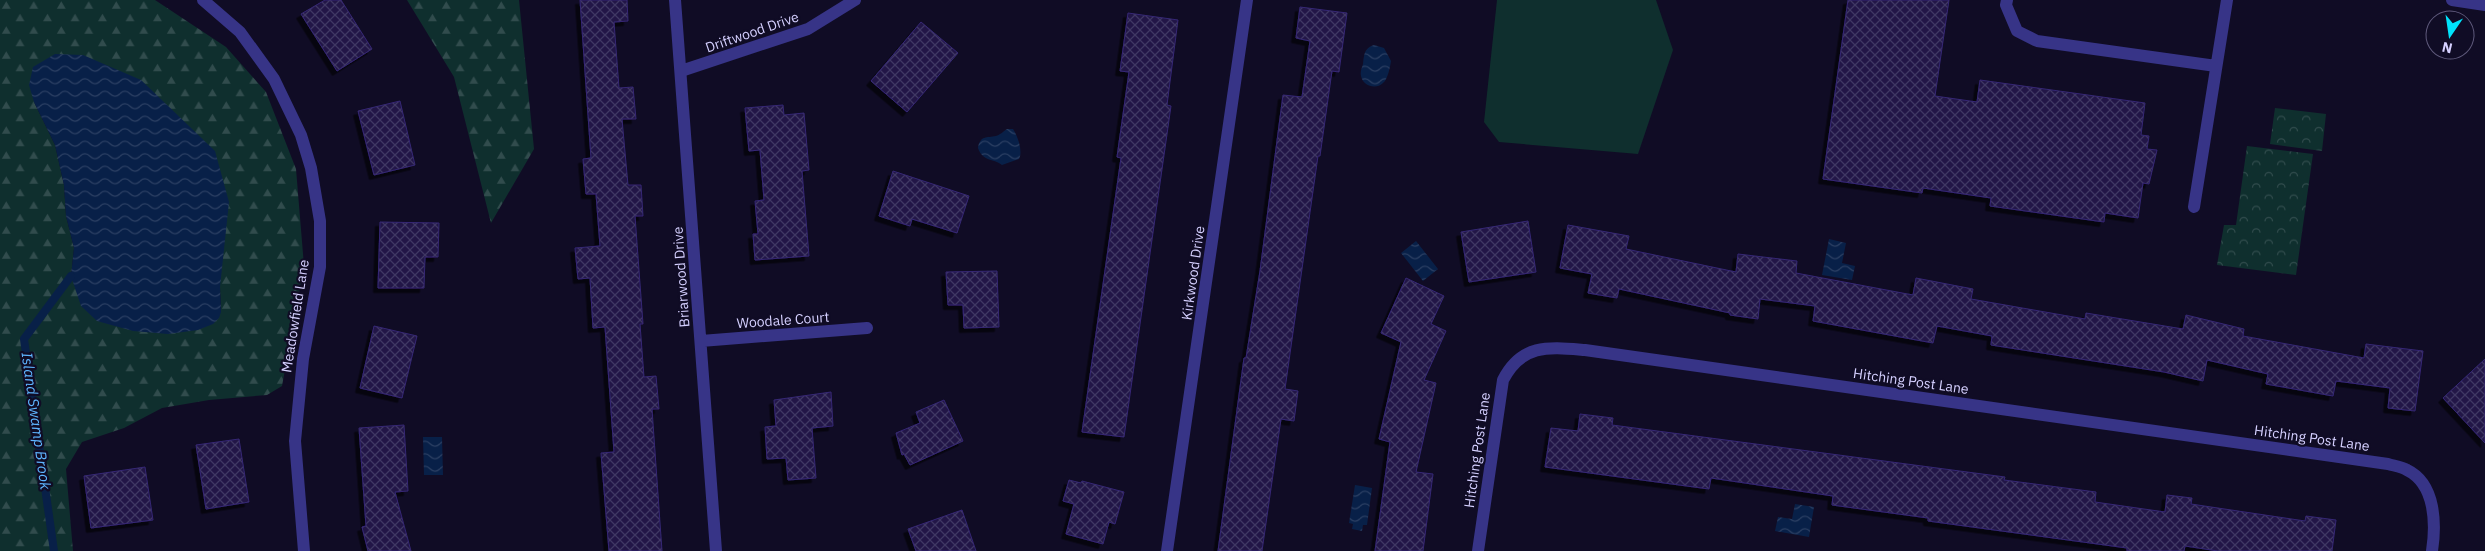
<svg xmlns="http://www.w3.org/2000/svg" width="2485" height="551" font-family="'IBM Plex Sans',sans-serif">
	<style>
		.forest { fill: url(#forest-firs); fill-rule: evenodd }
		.park { fill: url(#park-crowns) }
		.garden { fill: #0f2f2e }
		.water { fill: url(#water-waves) }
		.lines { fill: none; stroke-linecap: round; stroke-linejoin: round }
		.stream { stroke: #082048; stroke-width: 8 }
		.building { fill: url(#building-cross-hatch); stroke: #362775; filter: url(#shadow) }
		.minor { stroke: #373487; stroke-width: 12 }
		.labels { text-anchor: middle; stroke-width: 4.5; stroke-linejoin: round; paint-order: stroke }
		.street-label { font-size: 14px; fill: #d5d0ff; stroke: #100c25 }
		.water-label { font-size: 15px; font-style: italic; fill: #5eb5ff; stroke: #100c25 }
	</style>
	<defs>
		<pattern id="forest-firs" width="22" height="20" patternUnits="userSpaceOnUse" patternTransform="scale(1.25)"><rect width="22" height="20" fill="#0f2f2e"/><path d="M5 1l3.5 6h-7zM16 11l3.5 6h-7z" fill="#314c4d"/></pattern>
		<pattern id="park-crowns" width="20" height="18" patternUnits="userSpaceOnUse" patternTransform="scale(1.25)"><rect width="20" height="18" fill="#0f2f2e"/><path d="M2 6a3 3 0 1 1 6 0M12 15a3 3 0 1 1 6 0" fill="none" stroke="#314c4d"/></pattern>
		<pattern id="water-waves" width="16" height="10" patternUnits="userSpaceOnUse" patternTransform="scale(1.25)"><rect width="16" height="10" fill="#082048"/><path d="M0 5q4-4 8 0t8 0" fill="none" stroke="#2b3f63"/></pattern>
		<pattern id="building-cross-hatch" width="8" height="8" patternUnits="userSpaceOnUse" patternTransform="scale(1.25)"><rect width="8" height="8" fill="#201747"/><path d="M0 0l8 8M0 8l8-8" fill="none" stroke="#403863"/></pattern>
		<filter id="shadow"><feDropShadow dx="-4.5" dy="4.5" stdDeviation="0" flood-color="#0009"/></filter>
	</defs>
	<rect width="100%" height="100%" fill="#100c25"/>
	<!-- forest -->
	<path class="forest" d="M0 0H155L226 47 266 92 296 169 304 266 282 386 267 395 209 400 162 408 124 428 82 442 66 469 73 551H0ZM34 102 220 287 221 312 71 276 74 248 66 216 64 185 55 145Z
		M407 0H519L534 149 491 223 454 77Z"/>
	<!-- park -->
	<path class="park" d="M2275 108 2326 114 2322 151 2270 144Z
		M2247 146 2313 154 2296 275 2217 265 2224 225H2236Z"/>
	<!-- garden -->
	<path class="garden" d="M1497 0H1656L1673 50 1638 154 1499 142 1484 122Z"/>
	<!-- water -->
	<path class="water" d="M1374 45 1384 48 1391 61C1390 67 1388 79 1383 83 1376 90 1363 86 1361 76 1360 71 1362 68 1363 64 1364 55 1364 48 1374 45Z
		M55 54 83 55 141 80 215 151 229 202 220 287 221 312 219 318 213 324 198 330 168 334 133 331 97 321 81 306 71 276 74 248 66 216 64 185 55 145 34 102 29 85 33 67Z
		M1007 129H1013C1018 137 1023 151 1019 159L1002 165C993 158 983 162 978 148 980 135 987 138 996 136 1000 135 1004 131 1007 129Z
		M1829 239 1846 243 1842 263 1855 266 1852 280 1822 275Z
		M1416 241 1438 269 1423 281 1401 253Z
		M423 437H442L443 475H424Z
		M1355 485 1372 488 1367 525H1363L1362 531 1352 529 1353 524 1349 523Z
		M1795 504 1814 507 1809 537 1775 531 1778 517 1792 519Z"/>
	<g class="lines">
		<!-- stream -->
		<path class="stream" d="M54 551 24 339 71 276"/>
	</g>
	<!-- building -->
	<path class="building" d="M325 0H341L372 49 337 71 301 14Z
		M580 0H627L628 21 614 22 619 88 633 87 636 119H622L628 185H641L643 216H635L643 324H640L644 377 656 376 659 409H652L662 551H609L601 453 614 452 605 327 593 328 590 278 578 279 575 248 600 246 596 194H586L583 159 591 158Z
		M1848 0H1949L1935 96 1977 102 1980 80 2145 103 2141 135 2149 136 2147 149 2157 150 2149 184 2143 183 2138 218 2105 213 2104 222 1990 206 1991 198 1923 188 1922 193 1823 179Z
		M1300 7 1347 13 1339 72 1332 71 1320 156H1318L1285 389 1298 391 1294 421 1281 419 1262 551H1218L1244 358H1246L1260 271 1283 95 1302 97 1310 41 1296 38Z
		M1128 13 1178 20 1167 105 1171 106 1124 437 1082 432 1121 158 1117 157 1129 72 1120 71Z
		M921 22 958 53 907 112 871 81Z
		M400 101 415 165 374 175 358 111Z
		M783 105 784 115 804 113 809 170 802 171 809 256 755 260 753 234H758L755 201 764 200 760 150 749 151 745 108Z
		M893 171 969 196 957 233 912 219 910 226 879 216Z
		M1528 221 1536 272 1469 282 1461 232Z
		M380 222 439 223 438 257H425L424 288H378Z
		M1568 225 1629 236 1626 249 1736 272 1738 254 1797 261 1796 273 1913 295 1916 278 1973 289 1971 299 2085 319 2086 313 2183 329 2186 315 2244 329 2243 336 2364 358 2366 344 2423 351 2415 411 2388 408 2390 388 2336 381 2333 396 2266 384 2268 374 2207 360 2203 381 2164 372 1991 345 1992 336 1937 326 1933 343 1813 321 1815 306 1760 299 1758 319 1730 315V313L1619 289 1617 298 1588 293 1592 274 1560 268Z
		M997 271 999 327 964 328 963 305H948L946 272Z
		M1406 278 1444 296 1431 324 1446 331 1424 380 1436 383 1416 472 1433 474 1423 551H1375L1390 442 1379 439 1401 342 1381 333Z
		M374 326 417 336 402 398 360 388Z
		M2485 359V443L2443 398Z
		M831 392 833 426 812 428 816 478 788 480 786 458 767 459 765 427 776 426 774 400Z
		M944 400 963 441 910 465 904 454 902 455 896 433 920 423 916 412Z
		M1580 414 1613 418 1612 425 2005 477 2004 480 2096 492 2095 502 2165 512 2167 495 2192 498 2191 504 2305 521 2306 516 2336 520 2332 551H2218L2185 546 2184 551H2127V548L1928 521V518L1832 505 1833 496 1711 478 1709 489 1545 467 1551 428 1578 431Z
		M404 425 408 491 395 492 411 551H368L362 527 366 526 359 428Z
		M239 439 249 502 206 509 196 445Z
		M145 467 153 520 91 528 84 476Z
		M1069 480 1081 483 1082 481 1124 492 1115 524 1109 522 1103 544 1066 534 1074 504 1063 501Z
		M962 510 976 551H916L908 529Z"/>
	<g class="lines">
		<!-- minor -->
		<path class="minor" d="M203 0 240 32 274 79 301 135 311 168 320 221V267L303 359 295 441 304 551
			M675 0 716 551
			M2007 0 2006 5 2017 31 2037 41 2216 66
			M2452 0 2485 5
			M681 71 808 29 855 0
			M2194 207 2227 0
			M701 341 867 328
			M1167 551 1247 0
			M1478 551 1503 380C1522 343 1550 347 1585 350L2388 464C2395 466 2402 467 2407 470 2436 484 2436 525 2432 551"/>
	</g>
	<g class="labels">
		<!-- street labels -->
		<g class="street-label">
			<text transform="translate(752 32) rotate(-19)" y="5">Driftwood Drive</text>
			<text transform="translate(1193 273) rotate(-82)" y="5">Kirkwood Drive</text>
			<text transform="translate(681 277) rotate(-94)" y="5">Briarwood Drive</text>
			<text transform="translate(295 316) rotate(-81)" y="5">Meadowfield Lane</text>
			<text transform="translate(783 320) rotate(-4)" y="5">Woodale Court</text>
			<text transform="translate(1911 381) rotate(8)" y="5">Hitching Post Lane</text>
			<text transform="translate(2312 438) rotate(8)" y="5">Hitching Post Lane</text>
			<text transform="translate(1477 450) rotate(-82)" y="5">Hitching Post Lane</text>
		</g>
		<!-- water labels -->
		<g class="water-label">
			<text transform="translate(36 421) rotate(82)" y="5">Island Swamp Brook</text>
		</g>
	</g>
	<!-- north arrow -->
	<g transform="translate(2450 35) rotate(193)"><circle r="24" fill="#100c25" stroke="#5f5a7c"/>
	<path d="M0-4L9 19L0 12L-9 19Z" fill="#00e3fb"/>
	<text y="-8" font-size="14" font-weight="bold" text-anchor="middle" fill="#d5d0ff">N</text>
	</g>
</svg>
